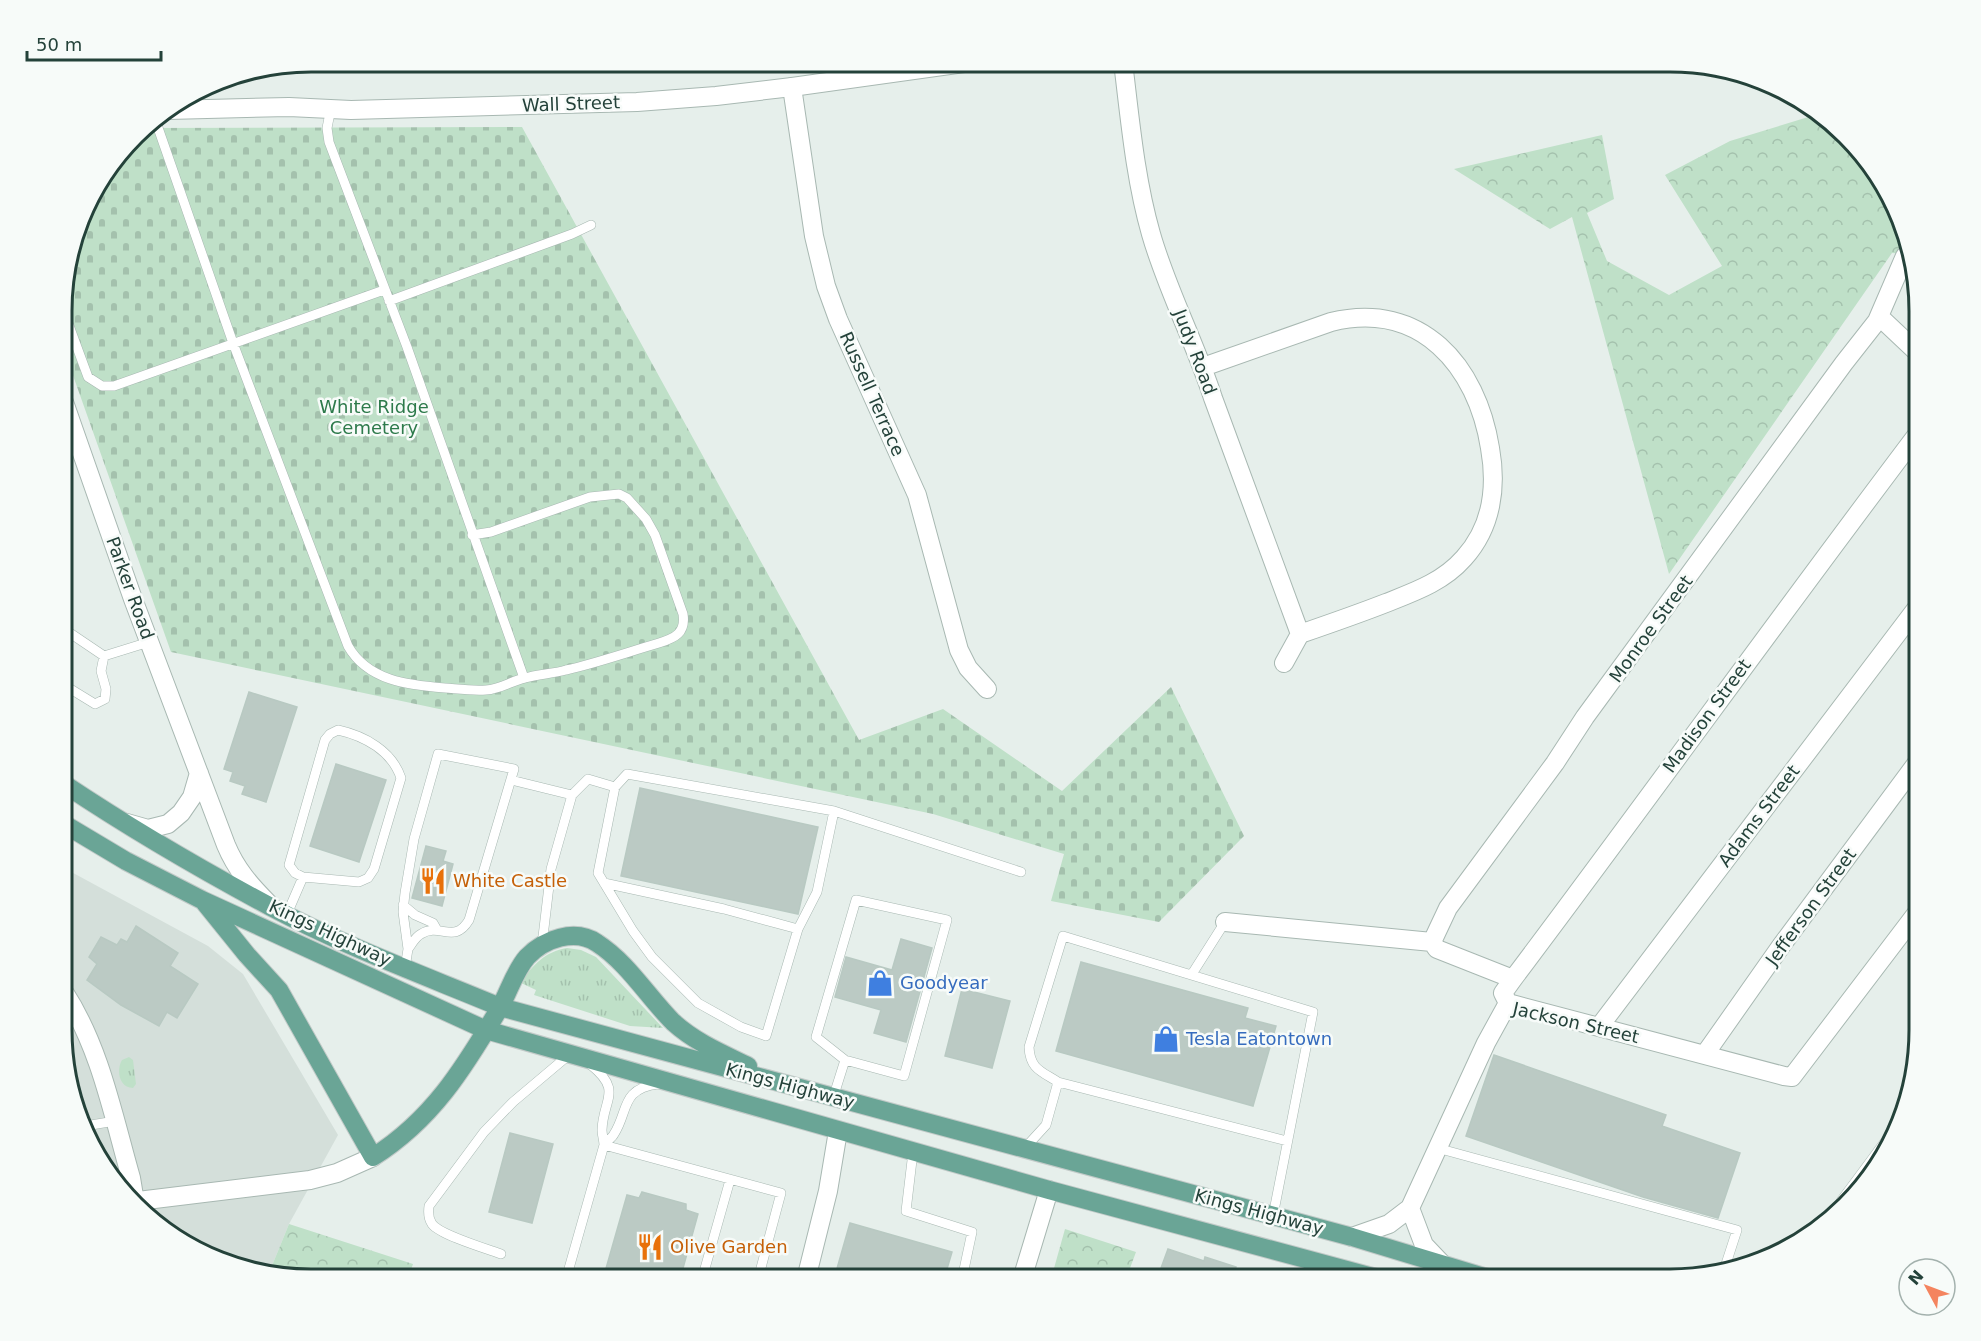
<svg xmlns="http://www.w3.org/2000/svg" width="1981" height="1341" font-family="'DejaVu Sans',sans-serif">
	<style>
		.built { fill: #d4dfda }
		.grass { fill: url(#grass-tufts) }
		.forest { fill: url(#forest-crowns) }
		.cemetery { fill: url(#cemetery-stones) }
		.building { fill: #bbcac4; stroke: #b8c9c2; stroke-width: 1.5 }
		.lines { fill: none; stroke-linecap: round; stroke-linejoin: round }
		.service-casing { stroke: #a8b8b2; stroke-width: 10 }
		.minor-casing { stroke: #a8b8b2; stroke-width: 20 }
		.tertiary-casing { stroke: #a8b8b2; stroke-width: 20 }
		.primary-casing { stroke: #c2cac8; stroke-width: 20 }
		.service { stroke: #fff; stroke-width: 9 }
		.minor { stroke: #fff; stroke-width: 18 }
		.tertiary { stroke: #fff; stroke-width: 18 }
		.primary { stroke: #6aa596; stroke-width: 18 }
		.labels { text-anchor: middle; stroke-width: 5; stroke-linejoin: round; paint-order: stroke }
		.street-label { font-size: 18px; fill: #24423a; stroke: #f7fbf9 }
		.park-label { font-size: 18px; fill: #2d7a4b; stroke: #f7fbf9 }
		.food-label { font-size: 18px; fill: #c56008; stroke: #f7fbf9; text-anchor: start }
		.shop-label { font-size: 18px; fill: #366cbe; stroke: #f7fbf9; text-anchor: start }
		.rim { fill: none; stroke: #24423a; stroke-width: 3 }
	</style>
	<defs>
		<pattern id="grass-tufts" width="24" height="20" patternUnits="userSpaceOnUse" patternTransform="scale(1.5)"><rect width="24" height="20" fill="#bfe0c8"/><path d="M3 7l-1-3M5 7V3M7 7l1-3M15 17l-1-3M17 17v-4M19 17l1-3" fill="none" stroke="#a4c1ad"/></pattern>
		<pattern id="forest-crowns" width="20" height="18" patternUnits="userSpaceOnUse" patternTransform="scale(1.5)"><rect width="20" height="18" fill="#bfe0c8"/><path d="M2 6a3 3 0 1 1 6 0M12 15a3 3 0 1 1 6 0" fill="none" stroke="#a4c1ad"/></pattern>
		<pattern id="cemetery-stones" width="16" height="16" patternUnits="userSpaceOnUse" patternTransform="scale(1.5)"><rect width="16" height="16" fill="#bfe0c8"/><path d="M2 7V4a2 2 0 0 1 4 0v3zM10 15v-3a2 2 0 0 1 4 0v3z" fill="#a4c1ad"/></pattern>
	</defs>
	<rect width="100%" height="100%" fill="#e6efeb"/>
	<!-- built -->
	<path class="built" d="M64 868 208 946 243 974 338 1135 289 1224 269 1273 231 1266 172 1237 95 1155 64 1062Z"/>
	<!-- grass -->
	<path class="grass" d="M567 948 581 950 596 957 663 1028 630 1026 534 995 536 990 521 983C533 964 545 952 567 948Z
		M129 1057 133 1060 136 1084 133 1088C119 1088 116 1070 122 1060Z"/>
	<!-- forest -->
	<path class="forest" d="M1818 114 1886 187 1907 254 1892 253 1669 574 1572 217 1550 229 1454 169 1602 135 1614 199 1587 213 1607 261 1669 295 1722 266 1665 175 1730 141Z
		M289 1224 413 1264 408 1279H311L269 1273Z
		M1065 1229 1136 1252 1126 1279H1051Z"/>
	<!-- cemetery -->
	<path class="cemetery" d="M522 127 859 740 943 709 1062 791 1171 687 1244 836 1159 922 1051 901 1064 854 933 814 171 652 64 350V279L87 201 143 128Z"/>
	<!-- building -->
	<path class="building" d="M249 692 297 707 266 802 242 794 245 786 230 781 233 772 224 769Z
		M336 764 386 780 359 862 310 846Z
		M640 788 818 827 798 914 621 876Z
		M426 846 446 851 443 861 453 864 442 906 412 898Z
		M136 926 178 953 170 966 198 984 177 1018 167 1012 159 1026 121 1005 87 980 97 964 89 957 101 937 117 945 121 939 127 942Z
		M901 939 932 948 906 1042 874 1033 881 1010 835 997 846 957 892 970Z
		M1081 962 1248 1008 1245 1018 1276 1026 1253 1106 1056 1051Z
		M962 989 1010 1001 992 1068 945 1056Z
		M1494 1055 1666 1115 1662 1126 1740 1153 1718 1218 1643 1197 1466 1136Z
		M510 1133 553 1144 532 1223 489 1212Z
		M642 1192 686 1204V1210L698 1214 680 1279H603L627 1195 639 1198Z
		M850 1223 952 1252 944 1279H834Z
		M1168 1249 1204 1261 1205 1257 1236 1267 1232 1279H1157Z"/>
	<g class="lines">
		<defs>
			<path id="service" d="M331 108 327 128 329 142 407 347 524 678
				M155 119 233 343 348 646C368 681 408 685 445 688 458 689 472 691 486 690 501 689 511 681 525 678 538 674 552 674 566 670 597 663 628 652 659 643 675 638 686 633 683 614L655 535 646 519 627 498 619 494 590 497 491 532 472 535
				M389 301 572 234 591 225
				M64 312 88 377 102 386H114L384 290
				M64 629 104 656 149 642
				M64 685 95 704 105 699 106 689 101 671 104 656
				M511 780 572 795 551 869 542 945
				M615 787 627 774 834 811 817 892 798 929
				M572 795 588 779 615 787 598 873 633 931 652 957 698 1003 741 1027 766 1036 798 929 724 909 604 883
				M834 811 1021 872
				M856 900 947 920 904 1076 845 1060 816 1037Z
				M403 905 415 915 433 923 437 930
				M287 914 303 877 295 873 289 865 325 740 330 734 338 730C365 736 392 751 401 778L374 869 368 878 359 882 303 877
				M405 968 408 949 403 912 405 893 414 839 438 754 514 769 469 920C454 945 440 922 421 934 415 937 412 944 408 949
				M1192 974 1225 922
				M591 1065C623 1091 603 1099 602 1130 602 1135 604 1140 604 1145 607 1141 612 1138 614 1134 629 1111 620 1089 658 1084
				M833 1098 845 1060
				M85 1126 115 1121
				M1437 1148 1737 1230 1725 1267
				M1024 1149 1046 1125 1058 1082
				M1885 1150 1881 1147 1902 1119
				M913 1152 906 1211 972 1232 962 1279
				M1841 1201 1881 1147
				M1273 1216 1313 1012 1063 936 1029 1047C1030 1069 1041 1071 1058 1082L1287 1141
				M501 1254C487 1249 440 1235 432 1224 428 1218 428 1213 429 1206L484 1132 513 1102 570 1054
				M566 1279 604 1145 781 1193 758 1279
				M702 1279 730 1180
				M1307 1279 1312 1261"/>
			<path id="minor" d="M1123 62C1130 119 1135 178 1151 234 1167 290 1195 342 1213 398L1300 634
				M792 87 814 236 826 286 838 319 917 495 959 650 968 668 987 689
				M1877 321H1884L1919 354
				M1203 367 1331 322C1421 300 1477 366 1490 448 1497 487 1492 527 1464 558 1443 582 1414 592 1386 603 1358 614 1329 624 1300 634
				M1284 663 1300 634
				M1225 922 1432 942 1437 949 1513 979
				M1432 942 1448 908 1555 763 1585 717 1844 363 1877 321 1905 256
				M64 992C100 1047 113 1115 131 1178L134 1196
				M1508 1003 1503 993 1513 979C1650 797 1782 613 1919 432
				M1508 1003 1784 1076 1792 1077 1919 910
				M1599 1027 1919 605
				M1705 1054 1781 946 1919 760
				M138 1201 310 1180 337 1173 373 1157
				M1410 1208 1424 1245 1443 1265
				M1352 1237 1389 1224 1410 1208 1486 1043 1508 1003
				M806 1279 828 1191 838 1131
				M1022 1279 1049 1190"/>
			<path id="tertiary" d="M168 110 289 107 351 110 637 102 716 96 792 87 971 62
				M64 402 133 599 226 845C236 869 250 885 268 903
				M127 823 148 829 168 824 181 813 192 797 199 773"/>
			<path id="primary" d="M64 784C130 828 200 869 271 907 344 946 423 975 500 1007L1352 1237 1491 1279
				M64 824 126 861 202 900 486 1030 1049 1190 1380 1279
				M205 903 247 955 279 990 373 1157C432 1120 464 1068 499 1009 509 992 514 972 527 957 544 939 575 928 597 943 628 963 648 997 673 1022 695 1042 721 1053 748 1066"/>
		</defs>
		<!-- service casing -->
		<use href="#service" class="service-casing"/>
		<!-- minor casing -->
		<use href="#minor" class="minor-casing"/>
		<!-- tertiary casing -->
		<use href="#tertiary" class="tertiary-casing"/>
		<!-- primary casing -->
		<use href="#primary" class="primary-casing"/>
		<!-- service -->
		<use href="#service" class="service"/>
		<!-- minor -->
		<use href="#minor" class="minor"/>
		<!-- tertiary -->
		<use href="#tertiary" class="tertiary"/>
		<!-- primary -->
		<use href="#primary" class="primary"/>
	</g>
	<!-- icons -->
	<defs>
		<symbol id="restaurant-bare" viewBox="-9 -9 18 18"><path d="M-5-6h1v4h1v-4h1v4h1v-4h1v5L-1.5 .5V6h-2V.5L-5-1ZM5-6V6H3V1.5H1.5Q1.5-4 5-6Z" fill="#e8710a" stroke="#f7fbf9" stroke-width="2.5" paint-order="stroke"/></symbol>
		<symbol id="shop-bare" viewBox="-9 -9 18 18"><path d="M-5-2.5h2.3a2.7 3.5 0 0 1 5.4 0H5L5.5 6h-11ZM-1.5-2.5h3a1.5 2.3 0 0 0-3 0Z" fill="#3f7fe0" stroke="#f7fbf9" stroke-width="2.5" paint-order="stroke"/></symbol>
	</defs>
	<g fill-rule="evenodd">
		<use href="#restaurant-bare" x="414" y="862" width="38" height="38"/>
		<use href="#shop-bare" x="861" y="964" width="38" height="38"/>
		<use href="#shop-bare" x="1147" y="1020" width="38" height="38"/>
		<use href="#restaurant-bare" x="631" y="1228" width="38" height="38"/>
	</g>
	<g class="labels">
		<!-- street labels -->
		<g class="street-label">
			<text transform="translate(571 104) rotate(-2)" y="6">Wall Street</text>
			<text transform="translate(1195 352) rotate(69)" y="6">Judy Road</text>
			<text transform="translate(872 394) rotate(66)" y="6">Russell Terrace</text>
			<text transform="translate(130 588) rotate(70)" y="6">Parker Road</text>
			<text transform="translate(1651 629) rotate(-54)" y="6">Monroe Street</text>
			<text transform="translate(1707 716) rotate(-54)" y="6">Madison Street</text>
			<text transform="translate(1759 816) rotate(-53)" y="6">Adams Street</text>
			<text transform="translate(1811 907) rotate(-54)" y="6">Jefferson Street</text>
			<text transform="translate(330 933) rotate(25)" y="6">Kings Highway</text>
			<text transform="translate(1576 1023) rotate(13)" y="6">Jackson Street</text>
			<text transform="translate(790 1086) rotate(15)" y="6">Kings Highway</text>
			<text transform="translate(1259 1212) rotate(15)" y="6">Kings Highway</text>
		</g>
		<!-- park labels -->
		<g class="park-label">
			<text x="374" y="413">White Ridge<tspan x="374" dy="21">Cemetery</tspan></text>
		</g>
		<!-- food labels -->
		<g class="food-label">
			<text x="453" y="887">White Castle</text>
			<text x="670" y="1253">Olive Garden</text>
		</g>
		<!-- shop labels -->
		<g class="shop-label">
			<text x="900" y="989">Goodyear</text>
			<text x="1186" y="1045">Tesla Eatontown</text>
		</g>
	</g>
	<!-- crop -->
	<path d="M0 0H1981V1341H0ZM311 72H1670A239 239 0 0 1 1909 311V1030A239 239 0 0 1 1670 1269H311A239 239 0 0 1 72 1030V311A239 239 0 0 1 311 72Z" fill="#f7fbf9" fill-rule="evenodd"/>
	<path class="rim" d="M311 72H1670A239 239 0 0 1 1909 311V1030A239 239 0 0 1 1670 1269H311A239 239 0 0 1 72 1030V311A239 239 0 0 1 311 72Z"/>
	<!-- north arrow -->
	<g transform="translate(1927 1287) rotate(311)"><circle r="28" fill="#f7fbf9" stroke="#a3b1ad" stroke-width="1.5"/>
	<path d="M0-4.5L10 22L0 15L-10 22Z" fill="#f4845f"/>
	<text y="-9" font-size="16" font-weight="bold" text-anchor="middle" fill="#24423a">N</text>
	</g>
	<!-- scale -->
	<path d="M27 51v9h134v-9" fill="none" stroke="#24423a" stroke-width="3"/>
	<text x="36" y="51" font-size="18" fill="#24423a" stroke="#f7fbf9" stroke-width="4.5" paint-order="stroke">50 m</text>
</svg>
